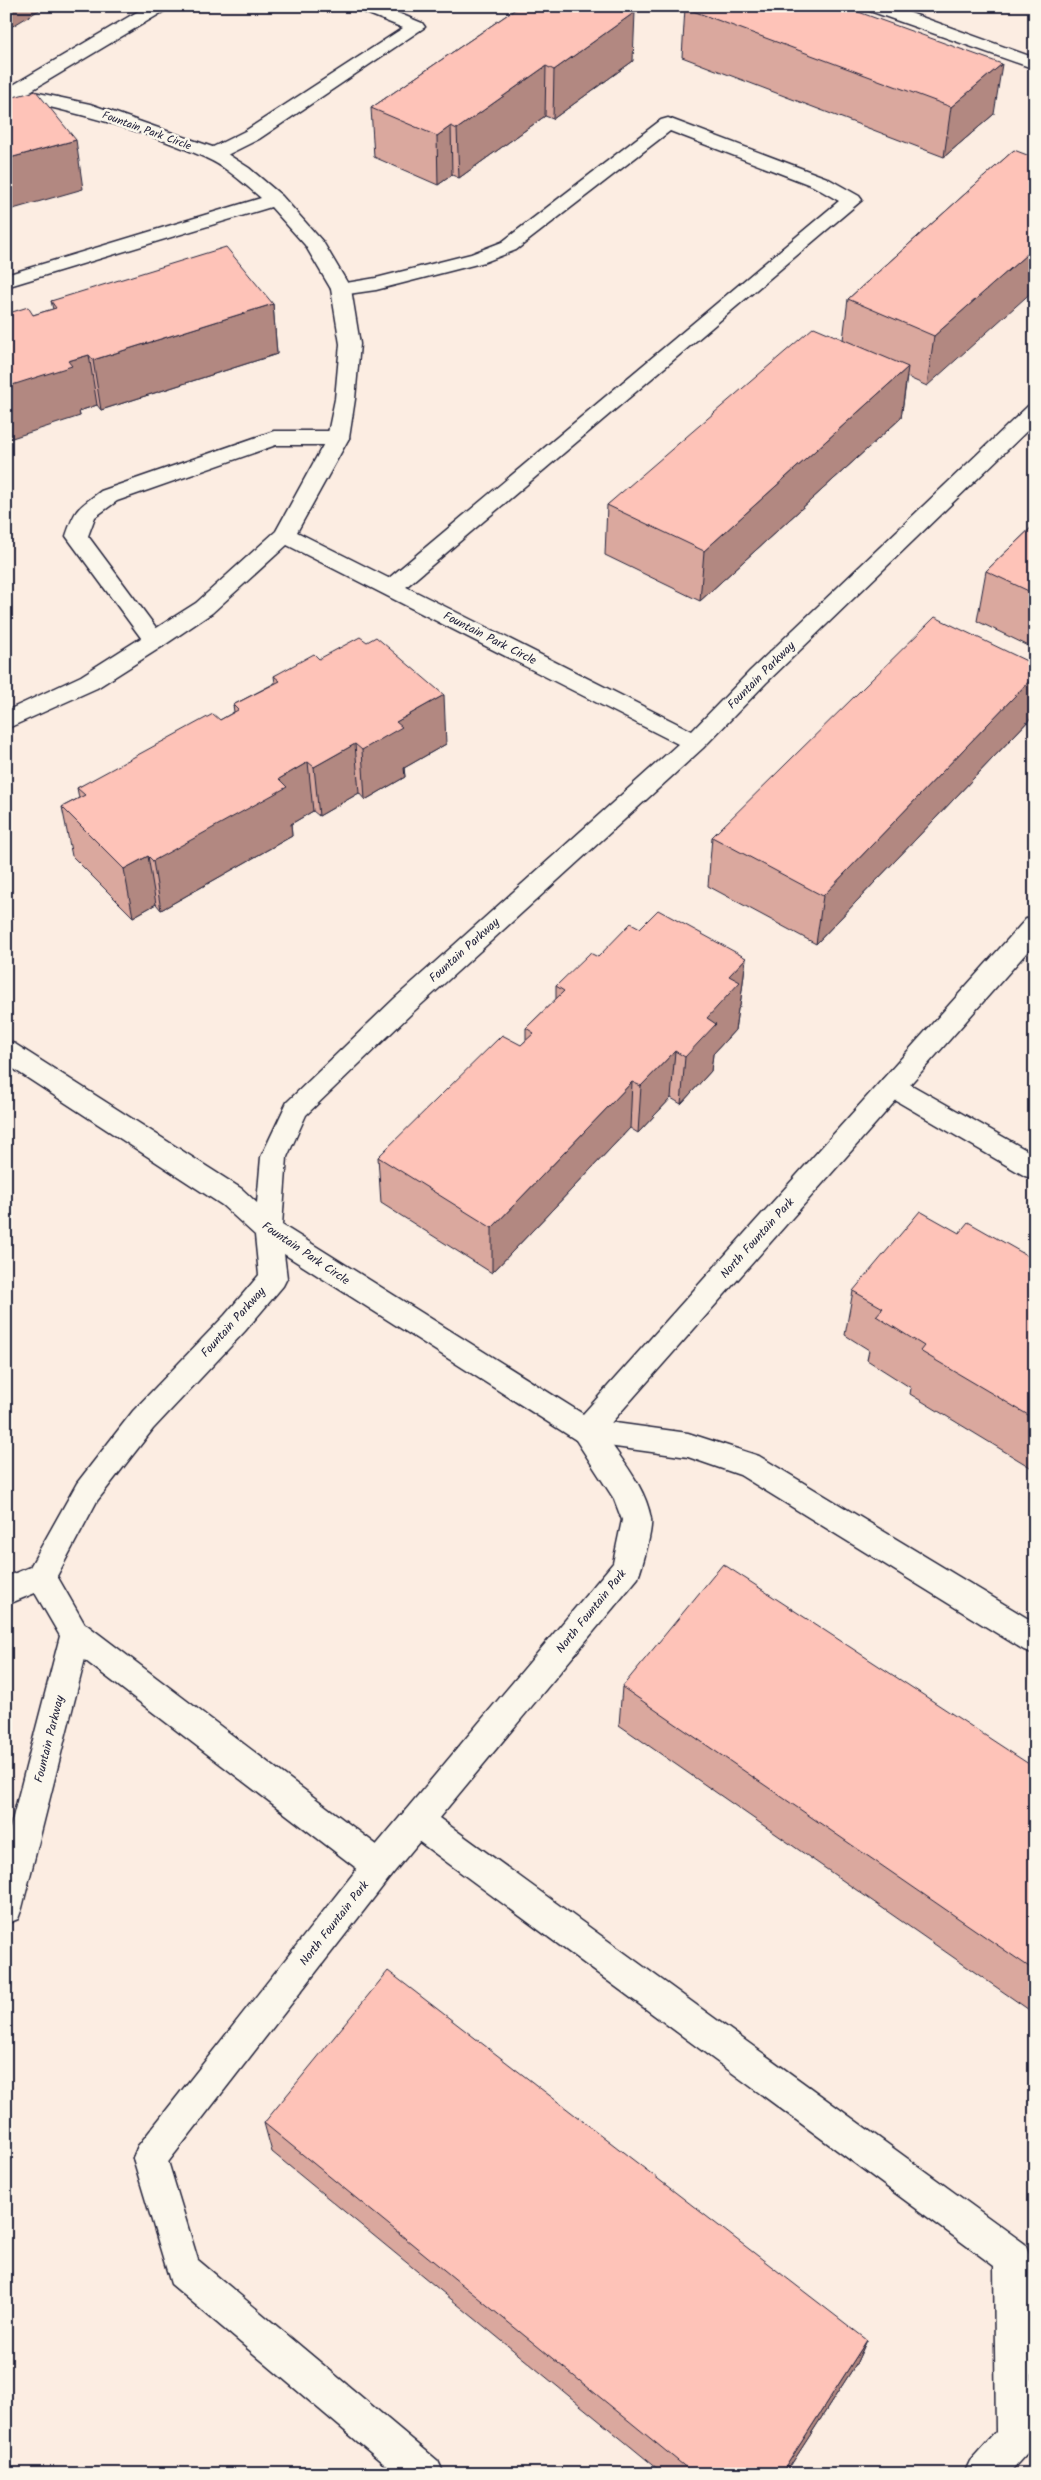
<svg xmlns="http://www.w3.org/2000/svg" width="1041" height="2480" font-family="Kalam,sans-serif">
	<style>
		.lines { fill: none; stroke-linecap: round; stroke-linejoin: round }
		.service-casing { stroke: #22223b; stroke-width: 3 }
		.minor-casing { stroke: #22223b; stroke-width: 3 }
		.service { fill: #fbf7ec; fill-rule: evenodd }
		.minor { fill: #fbf7ec; fill-rule: evenodd }
		.wall { fill: #daa89e; stroke: #22223b }
		.shaded-wall { fill: #b28881; stroke: #22223b }
		.building { fill: #fec3b8; stroke: #22223b }
		.labels { text-anchor: middle; stroke-width: 5; stroke-linejoin: round; paint-order: stroke }
		.far-street-label { font-size: 11px; fill: #22223b; stroke: #fbf7ec }
		.street-label { font-size: 12px; fill: #22223b; stroke: #fbf7ec }
	</style>
	<rect width="100%" height="100%" fill="#fcede2"/>
	<filter id="ink" filterUnits="userSpaceOnUse"><feTurbulence type="fractalNoise" baseFrequency=".02" numOctaves="2"/><feDisplacementMap in="SourceGraphic" scale="10" xChannelSelector="R" yChannelSelector="G"/><feConvolveMatrix kernelMatrix="1 2 1 2 8 2 1 2 1" color-interpolation-filters="sRGB"/></filter>
	<g filter="url(#ink)">
		<g class="lines">
			<defs>
				<path id="service" d="M147 6H169L166 10 22 96H8L6 93 8 88Z
					M356 6H381L422 23 425 27 259 139 221 158H207L205 154 207 150 245 131 403 28 359 10Z
					M668 118 827 178 859 196 862 200 399 593 391 595 383 593 380 588 383 583 839 201 813 186 670 131 516 250 485 262 376 290 341 295 334 293 331 289 334 285 376 278 471 254 502 242 661 120Z
					M274 431H338L345 433 349 438 345 443 338 445H276L117 501 95 517 88 536 166 641 163 646 155 649 147 646 66 536C76 507 77 509 101 491Z
					M892 1076 901 1079 1035 1155V1179L1025 1176 883 1093 879 1086 883 1079Z
					M586 1419 688 1433 759 1456 1035 1623V1654L1024 1650 740 1475 688 1457 586 1443 576 1440 571 1431 576 1422Z
					M76 1621 87 1625 390 1855 395 1866 390 1877 379 1881 368 1877 65 1645 61 1635 65 1625Z
					M417 1806 428 1810 1025 2244 1030 2257 1033 2439 1028 2452 1008 2474H964L970 2461 996 2432 994 2266 406 1832 401 1821 406 1810Z
					M150 2141 162 2146 167 2158 198 2260 438 2461 444 2474H396L171 2284 133 2158 138 2146Z"/>
				<path id="minor" d="M864 6H891L1035 58V69L867 10Z
					M6 86 90 104 221 150 249 168 282 196 323 242 351 289 360 344 355 399 349 438 297 532 692 731 750 671 1028 406 1035 405V423L766 683 703 748 413 1012 306 1115 287 1157 282 1225 583 1414 1026 919 1035 917V943L603 1432C620 1458 646 1487 651 1519 653 1529 642 1568 638 1578L390 1877 162 2170 150 2175 138 2170 133 2158 138 2146 368 1855 613 1563 622 1520 614 1499 576 1440 284 1254 287 1278 283 1286 245 1331 153 1429 97 1501 57 1576 91 1635 22 1908 18 1919 6 1924V1844L60 1636 35 1593 6 1605V1577L30 1567 77 1483 133 1411 225 1315 259 1275 255 1235 222 1205 6 1064V1041L15 1044 242 1189 257 1203 261 1157 287 1102 395 998 678 744 287 545 212 613 163 646 97 688 6 729V711L81 676 196 603 276 531 327 438 335 399 340 344 331 289 305 245 271 207 6 287V275L261 198C244 184 227 167 206 158 143 129 74 112 6 97Z"/>
			</defs>
			<!-- service casing -->
			<use href="#service" class="service-casing"/>
			<!-- minor casing -->
			<use href="#minor" class="minor-casing"/>
			<!-- service -->
			<use href="#service" class="service"/>
			<!-- minor -->
			<use href="#minor" class="minor"/>
		</g>
		<!-- wall -->
		<path class="wall" d="M520 6 633 61 553 119 545 116 459 178 452 175 438 185 374 157 371 108Z
			M685 8 994 114 944 157 682 57Z
			M1014 150 927 386 907 377 901 418 700 601 605 555 607 505 843 340 848 299Z
			M51 301 273 304 277 354 101 410 97 405 79 411 80 416 33 315 53 309Z
			M1035 524V649L977 621 986 571Z
			M319 659 446 744 404 768 405 777 365 800 359 793 319 816 313 811 291 824 292 836 161 910 156 904 133 917 72 856 62 807 79 798 77 788 220 720 234 712 233 705 275 683 274 676Z
			M1031 718 816 944 708 886 712 837Z
			M640 928 746 958 740 1006 738 1009 735 1030 713 1054 711 1071 681 1104 671 1098 638 1133 630 1128 492 1273 381 1203 378 1157 521 1045 526 1040V1028L556 999V986Z
			M959 1233 1035 1260V1470L910 1394 911 1388 867 1360 869 1350 845 1335 853 1291Z
			M622 1687 1035 1768V2014L619 1725Z
			M264 2123 867 2340 856 2364 785 2474H664L272 2152Z"/>
		<!-- shaded-wall -->
		<path class="shaded-wall" d="M6 6H46L6 30Z
			M635 12 633 61 553 119 554 70Z
			M1002 64 994 114 944 157 951 107Z
			M546 66 545 116 459 178 457 129Z
			M451 126 452 175 438 185 437 136Z
			M76 140 83 189 6 211V159Z
			M1035 247V289L927 386 934 336Z
			M273 304 277 354 101 410 93 360Z
			M89 355 97 405 79 411 80 416 6 440V387L68 361Z
			M908 367 901 418 700 601 704 551Z
			M1035 675V698L1031 718 816 944 823 896Z
			M444 695 446 744 404 768 405 777 365 800 362 750 396 722Z
			M355 744 359 793 319 816 314 767Z
			M308 762 313 811 291 824 292 836 161 910 153 861 279 779Z
			M148 856 156 904 133 917 124 869Z
			M746 958 740 1006 738 1009 735 1030 713 1054 711 1071 681 1104 685 1057 707 1018 729 976Z
			M675 1051 671 1098 638 1133 641 1086Z
			M632 1082 630 1128 492 1273V1228Z
			M867 2340 856 2364 785 2474H781Z"/>
		<!-- building -->
		<path class="building" d="M520 6H619L635 12 554 70 546 66 457 129 451 126 437 136 371 108Z
			M687 6H842L1002 64 951 107 685 8Z
			M36 91 76 140 6 159V99Z
			M1014 150 1035 158V247L934 336 848 299Z
			M226 247 273 304 93 360 89 355 68 361 72 366 6 387V314L28 307 33 315 56 308 51 301Z
			M814 327 908 367 704 551 607 505Z
			M1035 524V594L986 571Z
			M935 617 1035 665V675L823 896 712 837Z
			M360 637 367 642 376 637 444 695 396 722 402 727 362 750 355 744 314 767 308 762 279 779 287 787 153 861 148 856 124 869 62 807 85 795 77 788 213 714 220 720 238 710 233 705 280 681 274 676 314 654 319 659Z
			M658 910 746 958 729 976 740 982 707 1018 716 1024 685 1057 675 1051 641 1086 632 1082 492 1228 378 1157 502 1035 521 1045 534 1033 526 1028 564 991 556 986 590 953 598 957 631 923 640 928Z
			M920 1211 959 1233 968 1222 1035 1260V1419L920 1351 924 1346 876 1316 883 1308 853 1291Z
			M723 1564 1035 1768V1971L622 1687Z
			M388 1971 867 2340 781 2474H694L264 2123Z"/>
	</g>
	<g class="labels">
		<!-- far-street labels -->
		<g class="far-street-label">
			<text transform="translate(147 130) rotate(20)" y="4">Fountain Park Circle</text>
		</g>
		<!-- street labels -->
		<g class="street-label">
			<text transform="translate(490 638) rotate(27)" y="4">Fountain Park Circle</text>
			<text transform="translate(761 675) rotate(-45)" y="4">Fountain Parkway</text>
			<text transform="translate(464 950) rotate(-42)" y="4">Fountain Parkway</text>
			<text transform="translate(757 1238) rotate(-48)" y="4">North Fountain Park</text>
			<text transform="translate(306 1253) rotate(34)" y="4">Fountain Park Circle</text>
			<text transform="translate(233 1322) rotate(-48)" y="4">Fountain Parkway</text>
			<text transform="translate(591 1611) rotate(-51)" y="4">North Fountain Park</text>
			<text transform="translate(49 1739) rotate(-76)" y="4">Fountain Parkway</text>
			<text transform="translate(334 1923) rotate(-52)" y="4">North Fountain Park</text>
		</g>
	</g>
	<!-- margin -->
	<rect width="1041" height="2480" fill="none" stroke="#fbf7ec" stroke-width="25"/>
	<rect x="12" y="12" width="1016" height="2455" fill="none" stroke="#22223b" stroke-width="2" filter="url(#ink)"/>
</svg>
